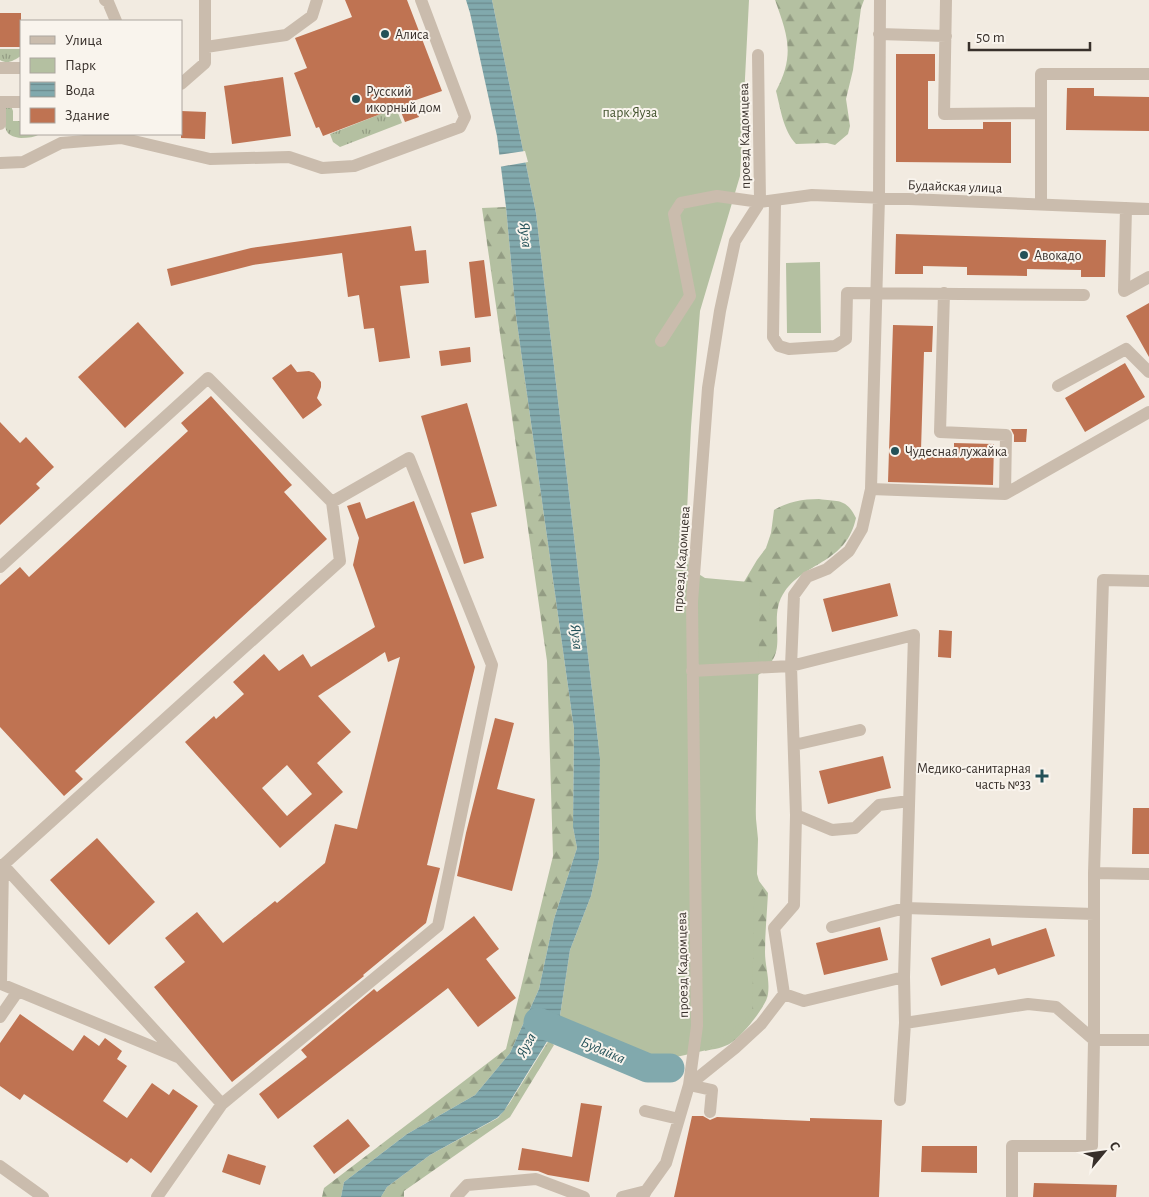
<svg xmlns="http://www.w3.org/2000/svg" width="1149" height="1197" font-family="'Alegreya Sans',sans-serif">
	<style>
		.grass { fill: url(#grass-tufts) }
		.forest { fill: url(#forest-firs) }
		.park { fill: #b4c0a1 }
		.water { fill: url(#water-rules) }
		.pier { fill: #f2ebe1 }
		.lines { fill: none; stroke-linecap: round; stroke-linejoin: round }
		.river { stroke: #81a9ad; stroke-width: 29 }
		.building { fill: #bf7352; fill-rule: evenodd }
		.minor { stroke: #cabcad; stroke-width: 12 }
		.poi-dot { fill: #235158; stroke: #f9f4ed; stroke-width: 2 }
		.labels { text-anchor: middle; stroke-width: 4; stroke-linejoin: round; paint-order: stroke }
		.poi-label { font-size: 14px; fill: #38302b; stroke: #f9f4ed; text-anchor: start }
		.park-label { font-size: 14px; fill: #455530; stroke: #f9f4ed }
		.street-label { font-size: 14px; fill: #38302b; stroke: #f9f4ed }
		.water-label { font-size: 15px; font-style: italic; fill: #235158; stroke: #f9f4ed }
	</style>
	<defs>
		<pattern id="grass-tufts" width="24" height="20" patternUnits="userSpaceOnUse" patternTransform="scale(1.25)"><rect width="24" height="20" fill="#b4c0a1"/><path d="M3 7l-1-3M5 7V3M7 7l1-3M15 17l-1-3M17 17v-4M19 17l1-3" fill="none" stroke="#939c83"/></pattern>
		<pattern id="forest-firs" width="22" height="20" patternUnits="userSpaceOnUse" patternTransform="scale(1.25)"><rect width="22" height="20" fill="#b4c0a1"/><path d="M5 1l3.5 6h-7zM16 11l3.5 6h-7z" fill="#939c83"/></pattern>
		<pattern id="water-rules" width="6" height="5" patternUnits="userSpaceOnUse" patternTransform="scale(1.25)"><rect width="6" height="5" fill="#81a9ad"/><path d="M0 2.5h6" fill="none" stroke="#6b8a8d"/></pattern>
	</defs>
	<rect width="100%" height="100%" fill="#f2ebe1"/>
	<!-- grass -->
	<path class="grass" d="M0 49H21V56C14 60 8 65 0 60Z
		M11 106 13 111V121H21V134H40C35 137 28 138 21 138 1 136 5 124 6 108Z
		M396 108 402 123 340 147 333 142 330 134Z"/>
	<!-- forest -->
	<path class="forest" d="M775 0H864L861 8 853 70 846 99 850 126 848 134 835 145 827 143 796 144C783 130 781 110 776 91 795 55 788 36 775 0Z
		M506 207 516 316 574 729 573 827 577 848 554 919 539 989 510 1053 475 1095 407 1134 344 1182 341 1197H322L324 1188 506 1049 553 856 547 661 482 208Z
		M819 499C839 502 846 498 856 518 846 563 807 561 785 591 768 615 785 642 772 661 767 670 757 676 749 681L755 809 758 839 757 874 759 881 768 893C767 913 765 932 765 952 765 966 770 979 768 994 767 1006 741 1037 731 1043 723 1048 714 1049 705 1051L735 597 757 560 766 548 771 533 774 510C787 502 803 499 819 499Z
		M549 1040 554 1045 510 1117 404 1191V1197H381L387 1187 430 1155 498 1118 509 1104Z"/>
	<!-- park -->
	<path class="park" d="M492 0H749L740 176 700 311 691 427 686 532 689 568 705 578 760 583 752 1014 707 1050 650 1063 559 1022 570 950 591 896 599 859 600 758 536 213Z
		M820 262 821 333H787L786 263Z"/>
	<!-- water -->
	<path class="water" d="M466 0H492L536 213 600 758 599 859 591 896 570 950 559 1022 504 1111 497 1118 430 1155 387 1187 381 1197H341L344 1182 407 1134 475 1095 510 1053 539 989 554 919 577 848 573 827 574 729 516 316 506 207 497 136 470 13Z"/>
	<!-- pier -->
	<path class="pier" d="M525 151 528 162 499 167 497 155Z"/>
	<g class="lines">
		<!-- river -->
		<path class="river" d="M538 1022 648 1068H670"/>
	</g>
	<!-- building -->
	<path class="building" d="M345 0H407L442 91 413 101 419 117 405 122 399 107 323 136 319 127 316 128 294 73 307 68 295 38 352 17Z
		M0 13H21V47H0Z
		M896 54H935V81H928V129H983V122H1011V163L896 162Z
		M283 77 291 136 232 144 224 86Z
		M1067 88H1094V96L1149 97V131L1066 130Z
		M181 111 206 112 205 139 181 138Z
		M411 226 415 251 426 250 429 283 400 286 410 358 379 362 374 328 364 329 359 295 348 297 342 253 253 265 171 286 167 269 251 248Z
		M896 234 1106 240 1105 277H1081V270L1027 269V276L967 275V267L923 266V274H895Z
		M484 260 491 316 475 318 469 262Z
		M1149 303V357L1126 316Z
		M138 322 184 373 125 428 78 377Z
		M893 325 933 326 932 352H924L921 450 954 451V443L994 444 993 485 888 482Z
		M470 347 471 362 441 366 439 351Z
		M1125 363 1145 397 1085 432 1065 398Z
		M291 364 297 372 309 371 314 373 321 382V387L317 398 322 405 303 419 272 378Z
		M211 396 292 485 284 492 327 539 75 771 83 779 64 796 0 727V585L20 567 29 577 188 431 181 423Z
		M467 403 497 506 471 513 484 558 464 564 421 416Z
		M0 422 20 443 26 437 54 467 36 484 40 488 0 525Z
		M1011 429H1027L1026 442H1014V435Z
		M414 501 475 667 427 865 440 868 426 923 363 975 364 976 232 1082 154 987 185 962 165 938 197 912 223 943 275 901 277 903 325 863 335 824 357 829 400 657 388 662 385 652 318 696 351 732 317 763 343 792 280 848 185 742 214 716 216 719 244 694 233 682 264 654 279 671 303 654 311 667 375 627 353 565 359 538 347 506 360 502 366 519ZM287 765 312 794 287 816 262 788Z
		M890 583 898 616 832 632 823 599Z
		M939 630 952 631 951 658 938 657Z
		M495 718 514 723 497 789 535 799 512 891 457 876 466 833Z
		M883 756 891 788 828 804 819 771Z
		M1133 808H1149V854H1132Z
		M97 838 155 902 109 945 50 880Z
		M474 916 499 949 486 959 516 998 478 1027 448 988 278 1119 259 1094 307 1057 301 1050 374 989 377 992Z
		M880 927 888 960 824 975 816 943Z
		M1046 928 1055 956 998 975 995 968 941 986 931 958 990 938 992 946Z
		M20 1014 73 1051 84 1035 99 1046 105 1038 122 1051 117 1059 127 1066 103 1101 127 1118 152 1083 169 1095 173 1089 198 1106 151 1173 131 1158 127 1163 24 1094 20 1100 0 1086V1043Z
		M581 1103 602 1106 589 1182 548 1175 538 1171 518 1170 522 1148 572 1157Z
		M692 1116H703L710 1120 717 1117 810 1121V1118L882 1120 879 1197H674Z
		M348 1119 370 1146 334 1174 313 1146Z
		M922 1146H977V1173L921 1172Z
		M228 1154 266 1166 260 1185 222 1172Z
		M1034 1183 1117 1185 1116 1197H1033Z"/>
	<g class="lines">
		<!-- minor -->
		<path class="minor" d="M105 0 108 2 116 21
			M946 0 944 114 1041 113
			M879 34 946 36
			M206 47 286 35 312 16 317 0
			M0 68H21
			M181 84 205 63V0
			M0 102V124
			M0 102H21
			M0 163 23 162 61 143 121 138 210 159 289 157 322 168 354 166 460 127 465 117 421 0
			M775 201 773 337 779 346 789 349 835 346 846 339 847 293 1084 295
			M1041 204V74H1149
			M1126 208 1124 291 1149 277
			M944 293 940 432 1006 435 1005 494
			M661 341 690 296 674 214 681 203 717 196 760 202 812 195 1149 209
			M1058 386 1126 349 1149 372
			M871 489 1005 494 1149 412
			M0 567 208 378 332 502 340 561 3 865H0
			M1149 581 1103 580 1094 873 1149 874
			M692 671 791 666 914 635 904 977 804 1001 784 994
			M794 745 860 730
			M796 815 832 830 855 828 879 805 909 801
			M1094 914V873
			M832 927 905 908 1094 914V1040L1092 1146H1012V1197
			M0 1017 18 991
			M905 1023 1028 1004 1056 1007 1094 1040H1149
			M180 1058 1 984 3 865 222 1104 438 926 492 665 409 458 332 502
			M689 1085 735 1048 761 1024 784 994 774 928 794 905 796 815 791 666 794 595 807 577 827 569 849 551 862 529 871 489 879 197 880 0
			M689 1085 712 1090 710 1112
			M900 1100 905 1023 904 977
			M645 1111 679 1119
			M0 1166 43 1197
			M157 1197 222 1104
			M456 1197 467 1185 536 1179 584 1197
			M622 1197 646 1191
			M643 1197 646 1191 666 1163 689 1085 697 1026 692 602 708 388 720 311 735 241 760 202 758 55"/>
	</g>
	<!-- markers -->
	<g class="poi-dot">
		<circle cx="385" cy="34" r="5"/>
		<circle cx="356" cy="99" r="5"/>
		<circle cx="1024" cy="255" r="5"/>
		<circle cx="895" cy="451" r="5"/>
		<path d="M1039.5 768.5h5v5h5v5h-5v5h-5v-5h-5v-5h5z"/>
	</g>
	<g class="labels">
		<!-- poi labels -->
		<g class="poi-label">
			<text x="395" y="39">Алиса</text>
			<text x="366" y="96">Русский<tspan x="366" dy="16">икорный дом</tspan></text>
			<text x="1034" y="260">Авокадо</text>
			<text x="905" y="456">Чудесная лужайка</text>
			<text x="1031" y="773" text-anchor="end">Медико-санитарная<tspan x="1031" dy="16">часть №33</tspan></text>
		</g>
		<!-- park labels -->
		<g class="park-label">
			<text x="630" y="117">парк Яуза</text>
		</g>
		<!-- street labels -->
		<g class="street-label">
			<text transform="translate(744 136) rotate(-91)" y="5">проезд Кадомцева</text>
			<text transform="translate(955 186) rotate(2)" y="5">Будайская улица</text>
			<text transform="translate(681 559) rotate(-86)" y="5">проезд Кадомцева</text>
			<text transform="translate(682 965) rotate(-91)" y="5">проезд Кадомцева</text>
		</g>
		<!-- water labels -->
		<g class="water-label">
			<text transform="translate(526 235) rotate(83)" y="5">Яуза</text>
			<text transform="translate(577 637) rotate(83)" y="5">Яуза</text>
			<text transform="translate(526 1045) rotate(-61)" y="5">Яуза</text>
			<text transform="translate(603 1050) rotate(23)" y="5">Будайка</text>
		</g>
	</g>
	<!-- legend -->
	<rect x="20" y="20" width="162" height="115" fill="#f9f4ed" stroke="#aca69f"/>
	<rect x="30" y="36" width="25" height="8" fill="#cabcad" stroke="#aca69f"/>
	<text x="65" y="45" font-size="15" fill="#38302b">Улица</text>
	<rect x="30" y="58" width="25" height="15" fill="#b4c0a1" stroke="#aca69f"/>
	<text x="65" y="70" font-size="15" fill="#38302b">Парк</text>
	<rect x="30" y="82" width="25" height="15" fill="url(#water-rules)" stroke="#aca69f"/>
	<text x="65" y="95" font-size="15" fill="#38302b">Вода</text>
	<rect x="30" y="108" width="25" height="15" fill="#bf7352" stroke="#aca69f"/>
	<text x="65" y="120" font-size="15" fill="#38302b">Здание</text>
	<!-- north arrow -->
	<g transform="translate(1104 1152) rotate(61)" stroke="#f9f4ed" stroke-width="4" paint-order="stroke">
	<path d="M0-4L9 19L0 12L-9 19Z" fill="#38302b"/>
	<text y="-8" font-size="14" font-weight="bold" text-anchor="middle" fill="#38302b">С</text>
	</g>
	<!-- scale -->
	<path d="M969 42v8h121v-8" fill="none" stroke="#38302b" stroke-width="2.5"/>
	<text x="976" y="42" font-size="15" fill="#38302b" stroke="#f9f4ed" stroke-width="4" paint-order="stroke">50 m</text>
</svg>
